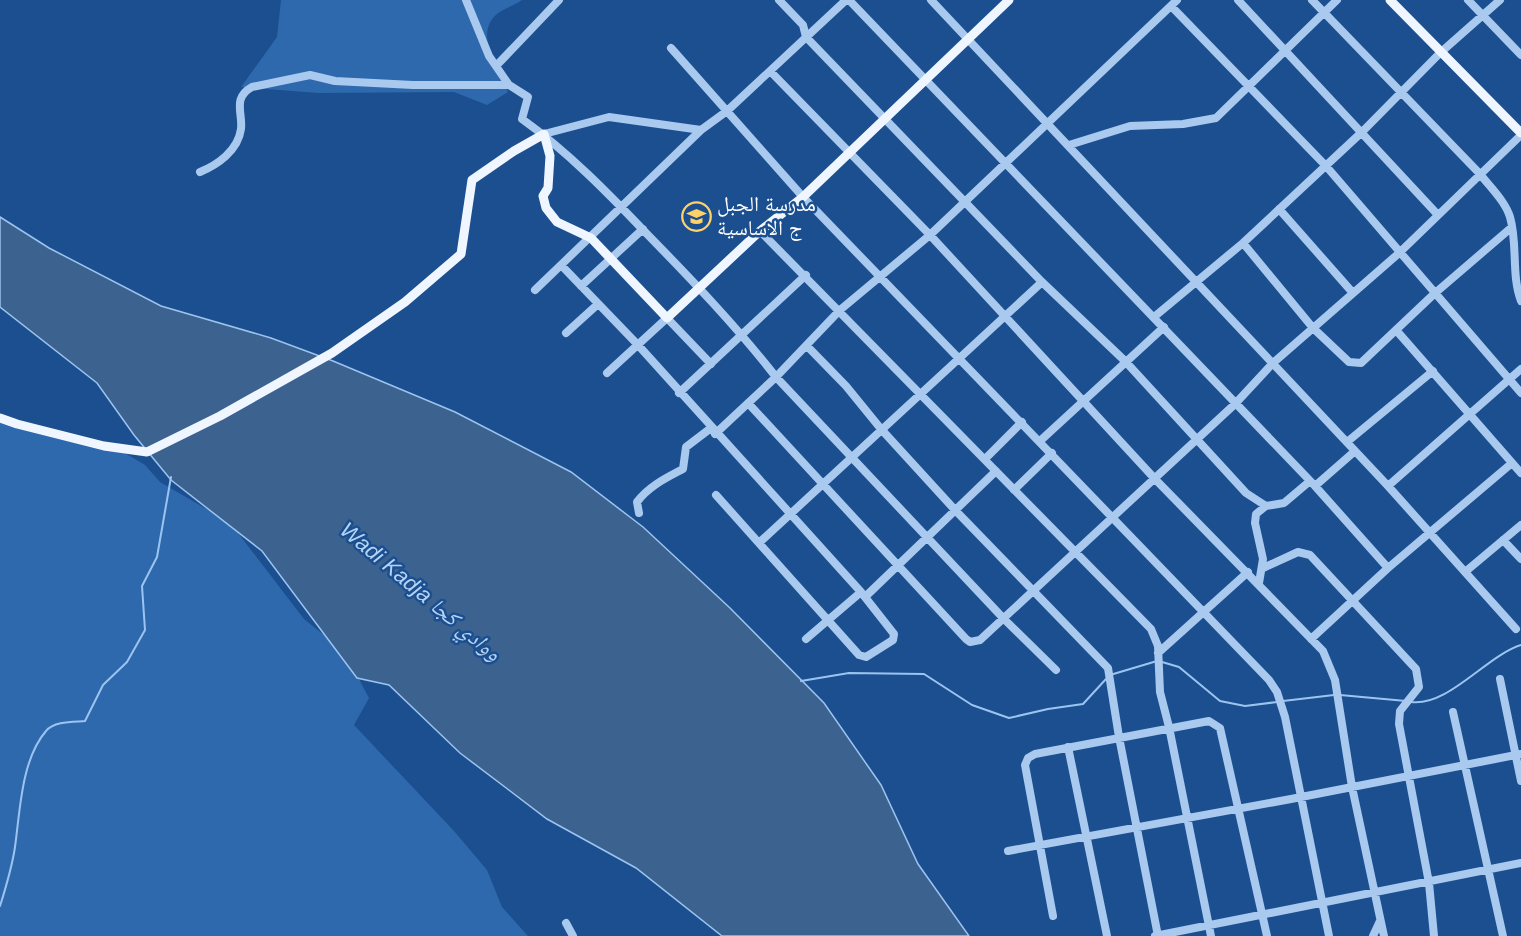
<svg xmlns="http://www.w3.org/2000/svg" width="1521" height="936" font-family="Helvetica,'Noto Naskh Arabic',sans-serif">
	<style>
		.green { fill: #2e69ad }
		.water { fill: #3c6290; stroke: #9cc4f0; stroke-width: 1.5 }
		.lines { fill: none; stroke-linecap: round; stroke-linejoin: round }
		.stream { stroke: #9cc4f0; stroke-width: 2 }
		.minor { stroke: #a9c9ee; stroke-width: 8 }
		.major { stroke: #f0f6ff; stroke-width: 9 }
		.labels { text-anchor: middle; stroke-width: 5; stroke-linejoin: round; paint-order: stroke }
		.poi-label { font-size: 21px; fill: #fff; stroke: #1b4f8f; text-anchor: start }
		.water-label { font-size: 22px; font-style: italic; fill: #b5d3f5; stroke: #1b4f8f }
	</style>
	<rect width="100%" height="100%" fill="#1b4f8f"/>
	<!-- green -->
	<path class="green" d="M281 0H522C515 5 505 8 497 14 473 34 499 70 508 92L487 105 454 92 318 93 241 87 277 37Z
		M0 418 118 449 145 465 160 482 215 514 238 533 304 619 344 651 369 698 354 725 454 831 487 870 502 907 528 936H0Z"/>
	<!-- water -->
	<path class="water" d="M0 217 49 248 161 306 271 338 333 361 455 412 571 472 643 527 730 608 824 703 881 785 918 864 969 936H722L636 868 547 819 460 753 389 685 357 678 262 551 171 480 134 435 97 383 0 307Z"/>
	<g class="lines">
		<!-- stream -->
		<path class="stream" d="M1162 662 1179 667 1220 701 1245 706 1277 702
			M1110 675 1157 661
			M801 681 849 673 924 674 972 705 1009 718 1048 709 1083 704 1106 679
			M1340 695 1406 701
			M1283 701 1334 695
			M1411 702C1448 707 1486 656 1521 645
			M0 906C6 887 12 867 15 847 20 812 21 760 46 731 54 721 74 722 85 721L103 685 127 662 145 630 142 586 157 557 171 477"/>
		<!-- minor -->
		<path class="minor" d="M466 0 489 56 509 85 528 97 522 119C568 152 608 193 647 234 692 280 736 326 776 377L1004 619 1056 670
			M779 0 803 25 806 37 1042 282 1125 361 1246 493 1266 506
			M849 0 1315 486 1388 568
			M931 0 1388 486 1516 629
			M1238 0 1438 215
			M1312 0 1480 174C1490 187 1505 201 1510 217 1518 244 1511 275 1521 301
			M1468 0 1521 55
			M1171 6 1326 166 1521 393
			M671 48 803 197 1269 680 1277 692 1285 717 1329 936
			M496 66 559 0
			M770 71 930 235 1155 479 1323 651 1335 680 1352 787 1384 936
			M544 134 609 117 701 130
			M1069 145 1130 126 1183 124 1216 118 1337 0
			M200 172C217 165 238 151 241 129 243 113 232 98 252 87L310 75 335 81 413 85H509
			M1279 209 1353 293
			M760 231 1151 629 1158 646 1160 692 1169 727 1211 936
			M1243 243 1313 328 1349 362 1361 363 1434 294 1512 227
			M561 265 638 345 861 592 894 634 893 640 866 657 859 655 716 495
			M581 286 643 229
			M535 290 701 130 727 111 846 0
			M1154 317 1243 243 1362 132 1440 53 1500 0
			M1396 330 1521 473
			M566 333 598 304
			M807 346 846 386 881 429 955 510 1108 668 1119 737 1158 936
			M607 373 667 318 711 364
			M679 393 806 275
			M748 403 966 639 970 642 980 640 1235 404 1273 363 1398 254 1521 135
			M715 434 776 377 840 310 930 235 1177 0
			M1040 441 1164 327
			M1347 442 1433 371
			M985 459 1022 422
			M1315 486 1355 451
			M1388 486 1521 369
			M1014 490 1052 453
			M639 513 637 502C649 486 666 478 683 469L686 447 711 428
			M1503 540 1521 559
			M760 542 1042 282
			M1263 568 1298 552 1310 555 1416 669 1419 687 1400 711 1399 724 1429 883 1434 936
			M1465 572 1521 525
			M1259 583 1263 559 1255 523 1256 514 1266 506 1284 503 1310 481
			M865 597 996 471
			M806 639 861 592
			M1311 639 1388 568 1512 463
			M1158 653 1248 572
			M1500 679 1521 781
			M1453 712 1503 936
			M1068 747 1107 936
			M1008 851 1291 799 1521 754
			M1053 916 1025 765 1028 758 1035 754 1209 721 1220 728 1267 936
			M566 923 573 936
			M1155 936 1521 863
			M1373 936 1380 921"/>
		<!-- major -->
		<path class="major" d="M1390 0 1521 133
			M0 418 17 424 104 446 147 452 220 416 332 353 405 302 461 254 472 180 514 151 544 134 550 156 548 188 543 196 546 208 557 222 591 238 667 318 760 231 803 197 1009 0"/>
	</g>
	<!-- icons -->
	<defs>
		<symbol id="school-ring" viewBox="-11 -11 22 22"><circle r="9.5" fill="#1b4f8f" stroke="#ffd166" stroke-width="1.5"/><path d="M0-5L7-2L0 1L-7-2ZM-4 1L0 2.5L4 1V4Q0 6-4 4Z" fill="#ffd166"/></symbol>
	</defs>
	<g fill-rule="evenodd">
		<use href="#school-ring" x="680" y="200" width="33" height="33"/>
	</g>
	<g class="labels">
		<!-- poi labels -->
		<g class="poi-label">
			<text x="717" y="211">مدرسة الجبل<tspan x="717" dy="24">ج الاساسية</tspan></text>
		</g>
		<!-- water labels -->
		<g class="water-label">
			<text transform="translate(421 591) rotate(40)" y="8">Wadi Kadja ووادي كجا</text>
		</g>
	</g>
</svg>
